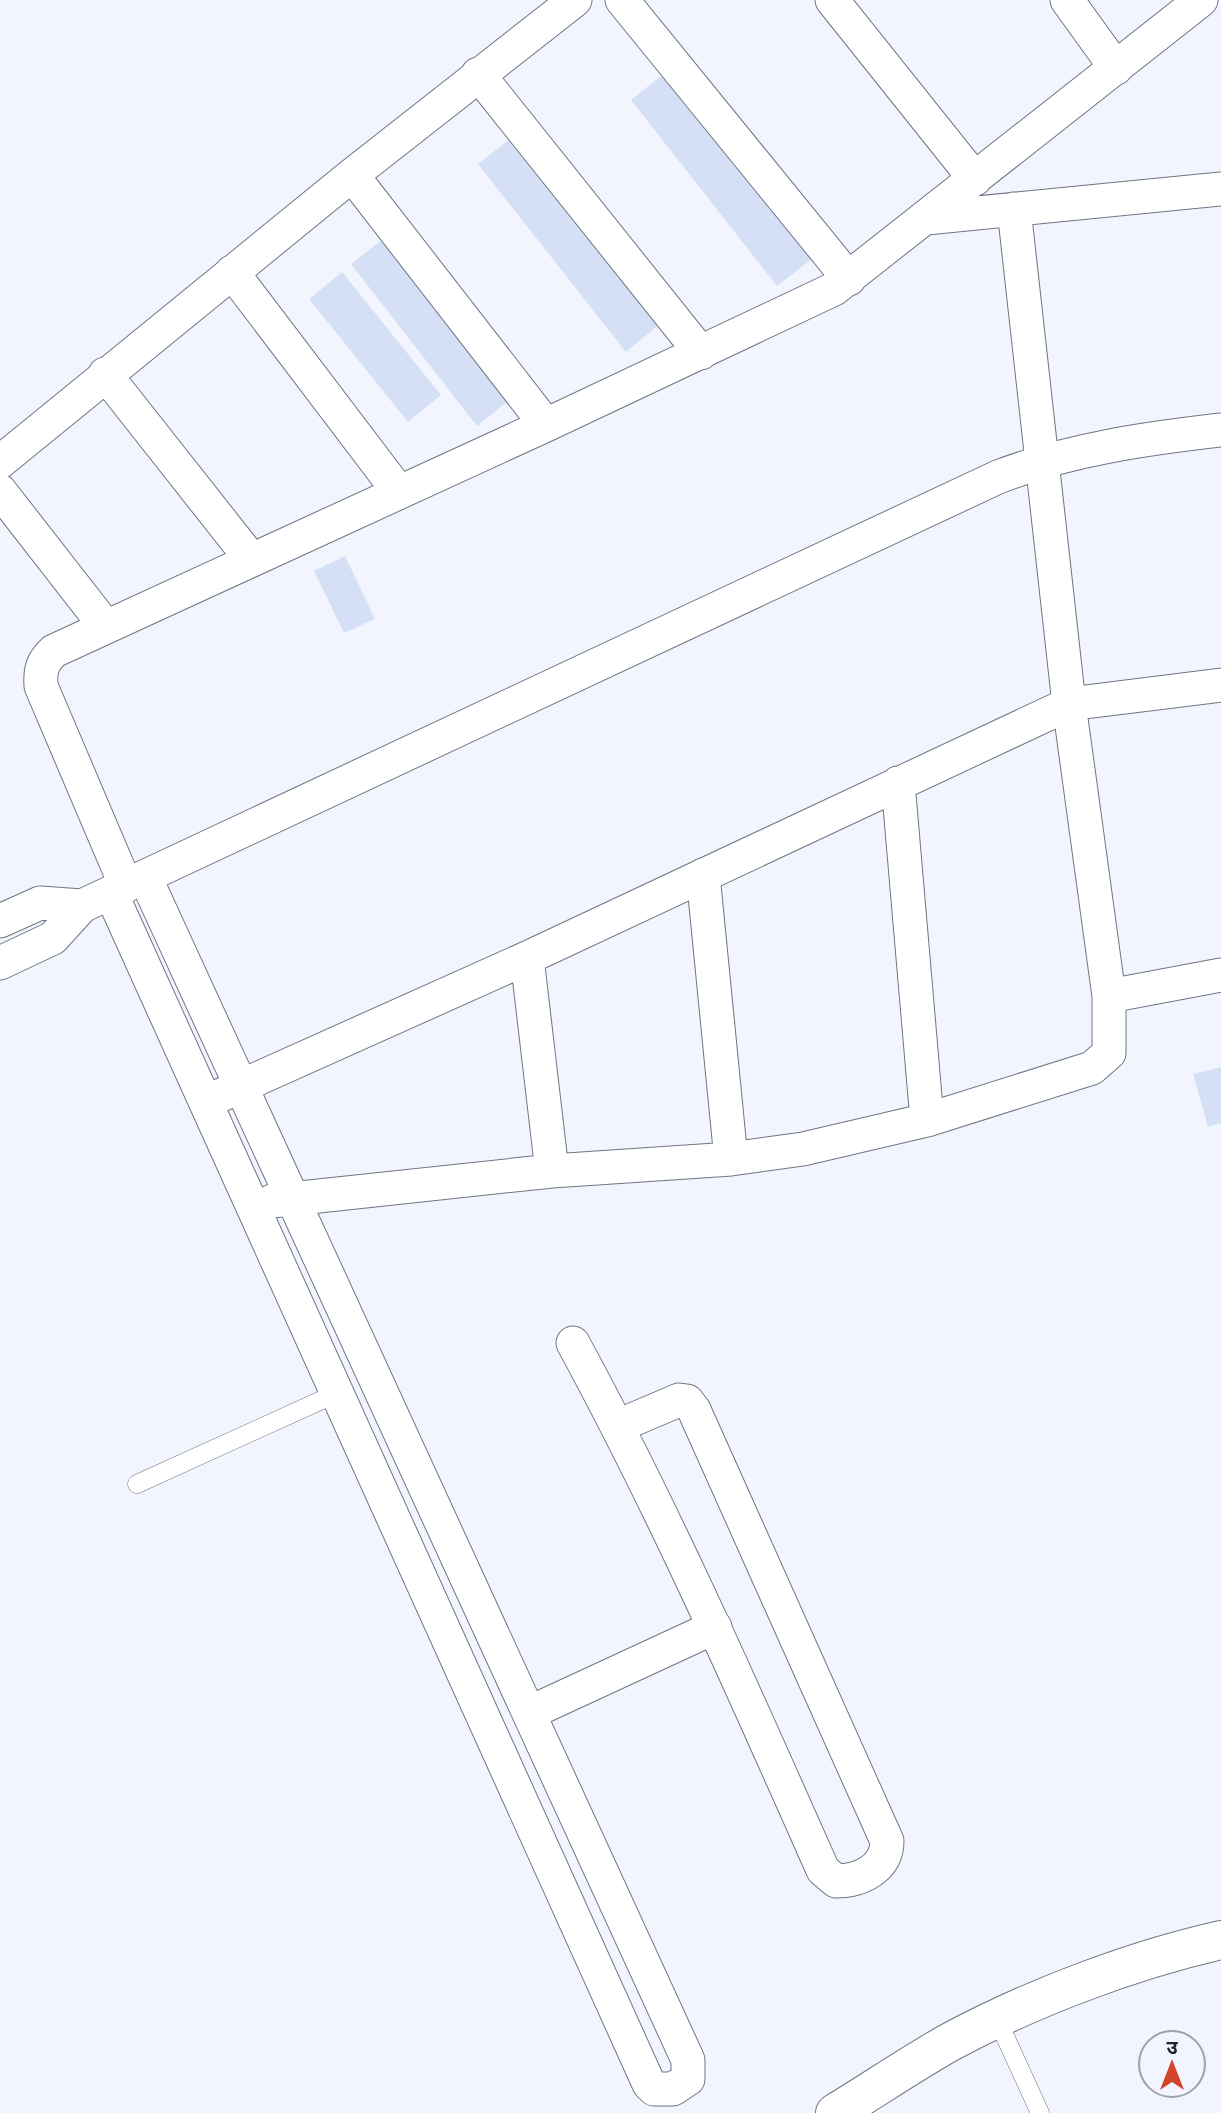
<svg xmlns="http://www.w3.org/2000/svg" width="1221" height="2113" font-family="Commissioner,'Noto Sans Devanagari',sans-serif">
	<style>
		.building { fill: #d5e0f7 }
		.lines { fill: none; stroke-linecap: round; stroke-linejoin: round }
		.service-casing { stroke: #6e7584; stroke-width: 19 }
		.minor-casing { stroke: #6e7584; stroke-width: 35 }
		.secondary-casing { stroke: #6e7584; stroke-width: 40 }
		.service { stroke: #fff; stroke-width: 18 }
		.minor { stroke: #fff; stroke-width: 33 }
		.secondary { stroke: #fff; stroke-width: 38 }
	</style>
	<rect width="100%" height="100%" fill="#f2f5fd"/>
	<!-- building -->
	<path class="building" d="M666 72 812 259 777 286 631 100Z
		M514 136 661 323 626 352 478 164Z
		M387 236 512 398 477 426 351 264Z
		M342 272 441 395 408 422 309 299Z
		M345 556 375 619 344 633 314 571Z
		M1221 1067V1123L1208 1127 1193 1074Z"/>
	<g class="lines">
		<defs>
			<path id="service" d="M137 1484 335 1394
				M998 2021 1040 2113"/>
			<path id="minor" d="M622 0 849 279
				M832 0 975 179
				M1067 0 1116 68
				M478 74 701 353
				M352 175 546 425
				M926 218 1221 189
				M232 272 399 492
				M105 374 251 559
				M0 462 352 175 575 0
				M0 491 106 627
				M898 783 927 1120
				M703 875 731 1159
				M126 886 41 686C40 670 42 662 54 651L546 425 834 289 1201 0
				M111 893 649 2084 654 2089H673L688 2079V2060L145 877
				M0 921 40 903 82 906
				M527 958 552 1171
				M0 963 53 938 82 906 998 477C1071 449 1144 439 1221 430
				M1109 996 1221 975
				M219 1096 527 958 1069 704 1221 685
				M272 1201 552 1171 731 1159 803 1149 927 1120 1092 1068 1109 1053V996L1069 704 1014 209
				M573 1343C666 1514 744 1692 823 1870L836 1881C861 1881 887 1868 887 1841L694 1410 687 1401 679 1400 618 1426
				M529 1713 715 1627"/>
			<path id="secondary" d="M835 2113C873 2090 911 2064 950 2042 1030 1999 1132 1960 1221 1940"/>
		</defs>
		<!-- service casing -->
		<use href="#service" class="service-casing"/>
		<!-- minor casing -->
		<use href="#minor" class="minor-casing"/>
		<!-- secondary casing -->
		<use href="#secondary" class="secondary-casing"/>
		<!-- service -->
		<use href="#service" class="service"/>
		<!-- minor -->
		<use href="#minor" class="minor"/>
		<!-- secondary -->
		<use href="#secondary" class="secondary"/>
	</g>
	<!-- north arrow -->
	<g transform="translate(1172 2064)"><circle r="33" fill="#f2f5fd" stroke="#9ea1a9" stroke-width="2"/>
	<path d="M0-5L12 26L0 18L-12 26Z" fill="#d2472b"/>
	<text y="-10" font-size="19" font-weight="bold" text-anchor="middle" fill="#21242a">उ</text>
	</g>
</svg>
